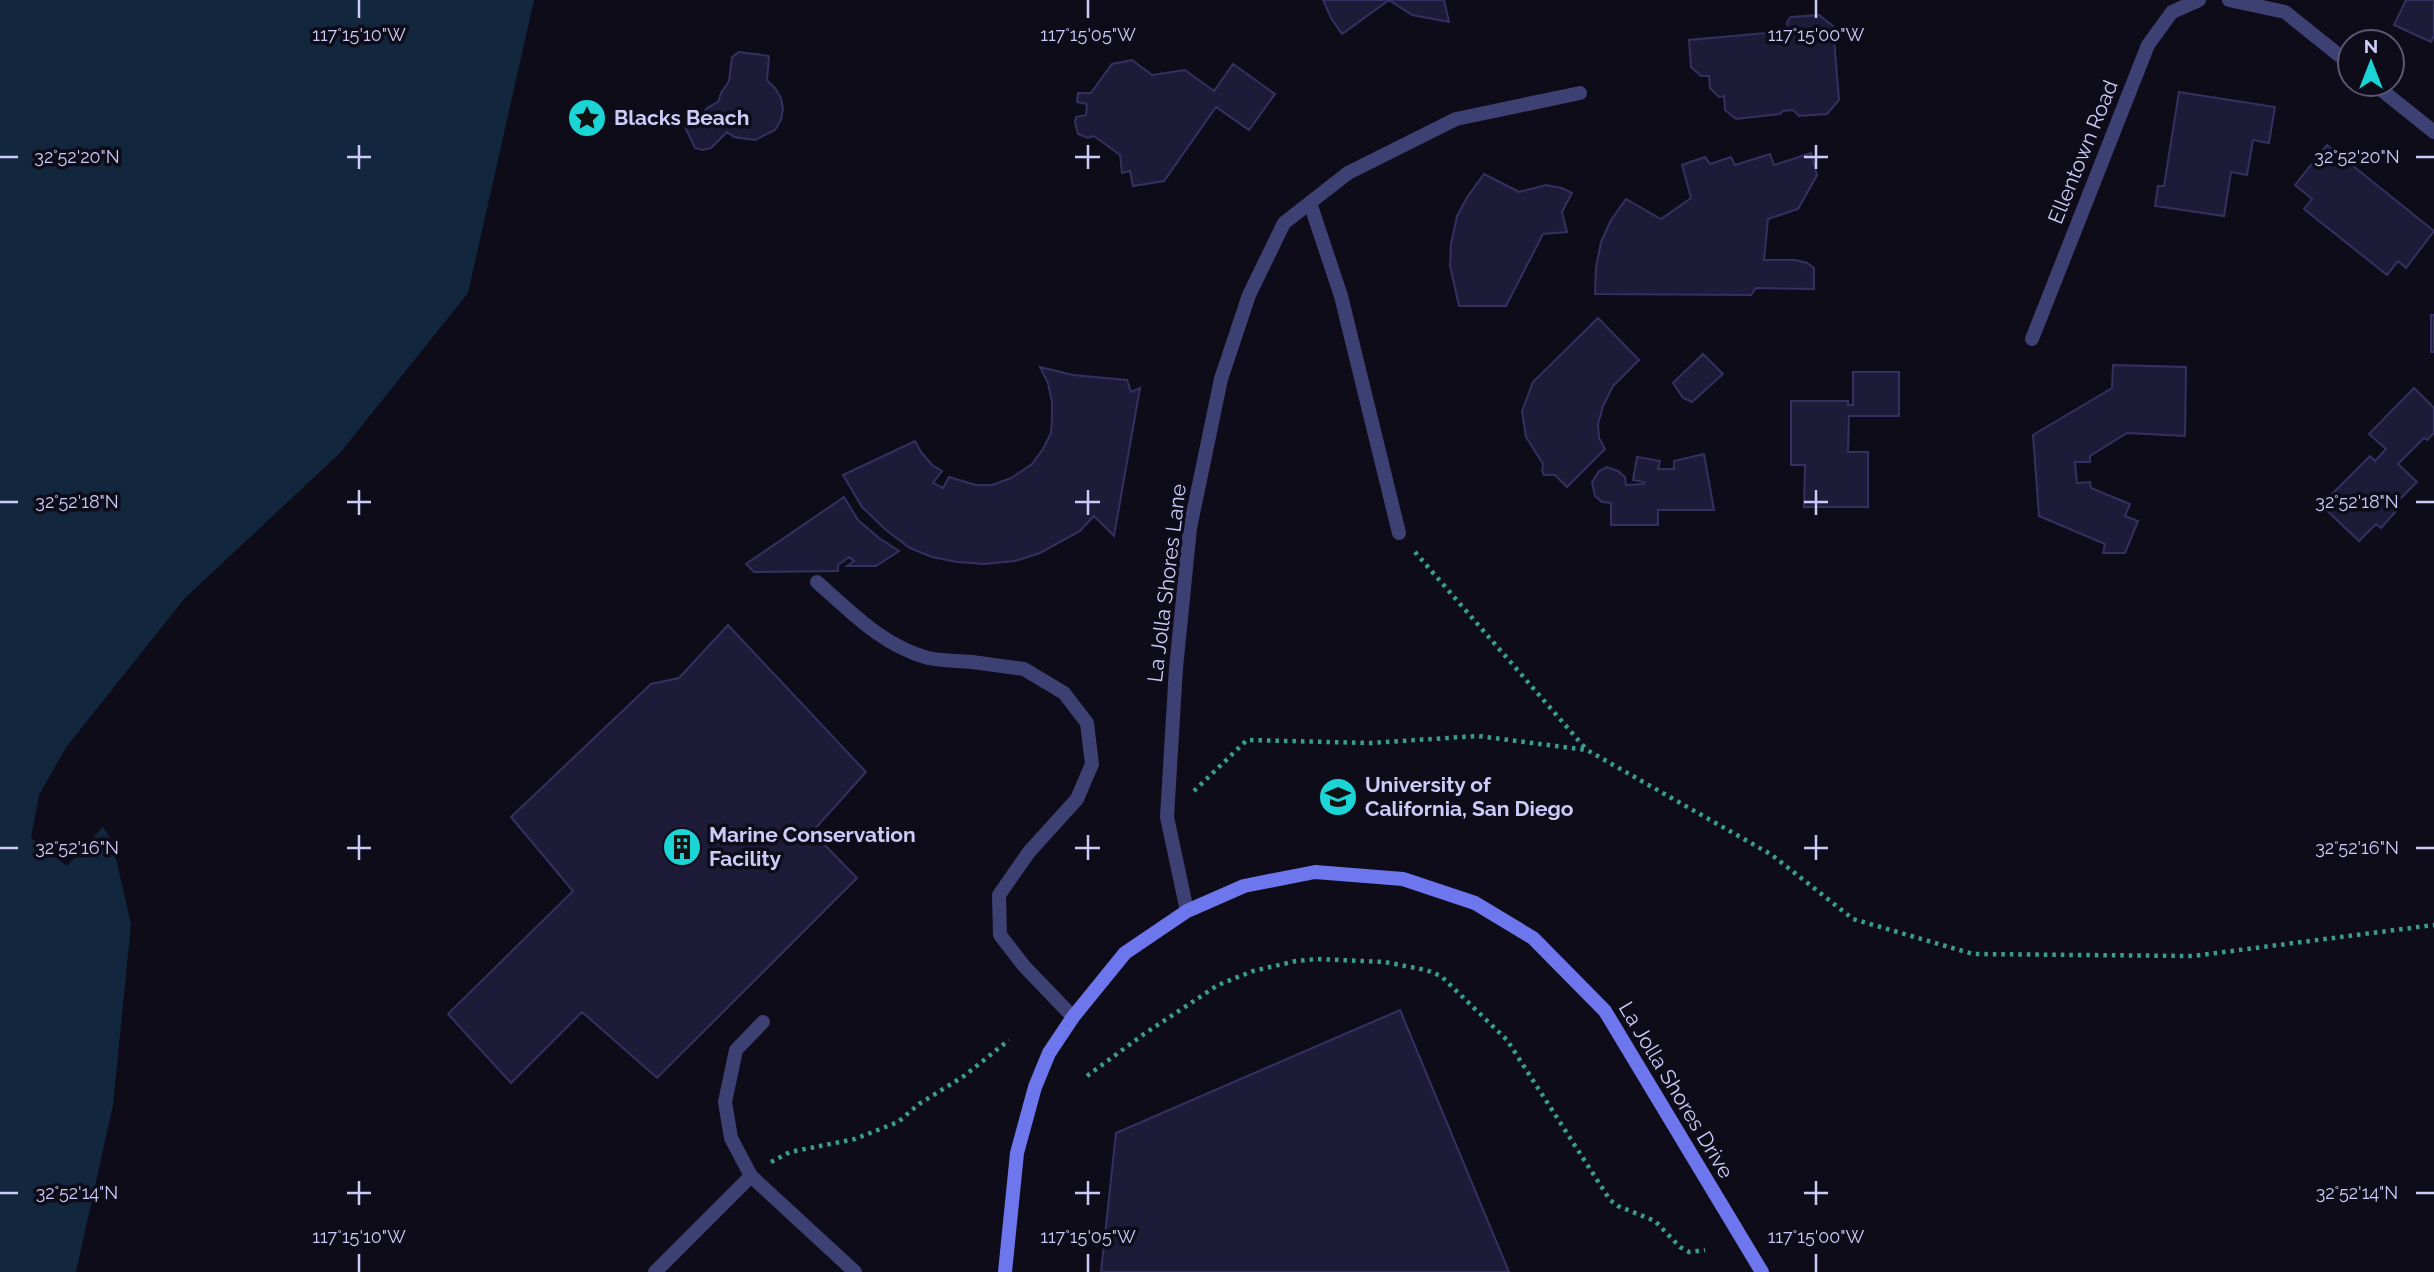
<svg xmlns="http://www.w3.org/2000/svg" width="2434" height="1272" font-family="Raleway,sans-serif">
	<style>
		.water { fill: #12273d }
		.building { fill: #1e1b38; stroke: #353061; stroke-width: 2 }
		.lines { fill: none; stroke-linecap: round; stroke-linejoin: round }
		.path { stroke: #3a9e8f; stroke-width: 4.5; stroke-dasharray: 3.5 5; stroke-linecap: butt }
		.lane { stroke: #3d4073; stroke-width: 14 }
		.street { stroke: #3d4073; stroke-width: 14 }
		.secondary { stroke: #6e76ed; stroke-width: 14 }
		.ticks { fill: none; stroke: #cccbf9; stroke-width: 2.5 }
		.labels { text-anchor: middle; stroke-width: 7; stroke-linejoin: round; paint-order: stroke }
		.poi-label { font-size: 21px; font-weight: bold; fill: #cccbf9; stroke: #0e0c19; text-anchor: start }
		.street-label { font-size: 21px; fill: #cccbf9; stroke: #0e0c19 }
		.ticks-label { font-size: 18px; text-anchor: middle; fill: #cccbf9; stroke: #0e0c19; stroke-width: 7; stroke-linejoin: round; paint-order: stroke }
	</style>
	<rect width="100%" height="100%" fill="#0e0c19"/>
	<!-- water -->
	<path class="water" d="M0 0H534L468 293 340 453 185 598 67 746 39 795 31 838 67 866 103 827 112 841 131 924 113 1105 76 1272H0Z"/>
	<!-- building -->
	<path class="building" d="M1323 0H1389L1342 34 1331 18Z
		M1389 0H1444L1449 22 1412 15Z
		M2406 0H2434V36L2431 42 2394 25Z
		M1819 15 1833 26 1839 100 1827 114 1799 116 1793 110 1783 111 1780 114 1736 119 1725 110 1724 96 1719 97 1710 88 1709 76H1701L1691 67 1689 40 1788 31 1787 22 1791 17Z
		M739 52 769 56 767 80 775 88 781 98 783 109 781 120 775 130 755 140 734 137 727 132 711 148 703 150 695 148 685 127 691 120 700 117 707 108 718 102 721 93 729 81 732 57Z
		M1132 60 1152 75 1185 70 1214 91 1233 64 1275 94 1249 130 1216 107 1164 181 1133 186 1130 171 1122 173 1120 155 1094 136 1088 138 1078 134 1075 122 1076 117 1086 115 1087 104 1077 102 1078 93H1091L1112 64Z
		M2179 92 2275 107 2269 143 2253 140 2247 175 2231 172 2224 216 2155 206 2158 186H2164Z
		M2327 145 2434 231 2406 268 2398 261 2387 275 2304 209 2312 199 2295 185Z
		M1811 153 1817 175 1798 209 1768 219 1764 260H1795L1807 263 1814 268V289L1756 288 1751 295 1595 294 1596 267 1601 242 1611 220 1626 199 1661 219 1691 198 1682 165 1705 157 1710 164 1731 157 1735 165 1770 154 1774 165Z
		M1484 174 1519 192 1546 185 1562 188 1572 193 1562 212 1567 232 1543 234 1506 306H1459L1450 266 1451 244 1457 216 1468 196Z
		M2431 315H2434V352H2431Z
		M1598 318 1639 360 1613 386 1603 406 1598 424 1599 438 1605 449 1567 487 1555 475H1544L1542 470 1543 464 1526 437 1522 411 1533 382Z
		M1703 354 1723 374 1692 402 1683 398 1673 383Z
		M2113 365 2186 367 2185 436 2127 433 2090 456V462H2075L2077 483 2090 482 2091 488 2130 504 2125 516 2138 521 2125 553H2103L2105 544 2039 516 2033 435 2112 388Z
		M1040 367 1073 375 1127 380 1131 392 1140 388 1114 536 1094 516 1080 531 1040 553 1015 561 984 564 957 562 932 557 910 548 886 530 862 507 843 475 915 441 921 452 932 465 942 471 933 483 943 488 949 477 976 485H992L1011 478 1032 464 1043 449 1051 433 1052 416V402L1048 383Z
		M1853 372H1899V416H1849L1848 452H1868V507H1804L1805 465H1791V401H1848V405H1853Z
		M2414 388 2434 408V433L2427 440 2424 438 2398 464 2417 482 2392 507 2396 511 2381 528 2376 524 2359 541 2321 505 2370 456 2375 461 2386 449 2369 434Z
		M1704 454 1714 510H1658V525H1611V503L1602 502 1595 496 1592 482 1599 471 1607 467 1618 471 1625 477 1626 485 1644 484V482L1633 480 1637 457 1660 461 1658 469H1674V461Z
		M844 497 858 520 879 538 899 551 876 566H847L854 561 849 557 838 565V571L754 572 746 564Z
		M728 625 866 772 812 832 857 878 657 1078 582 1012 511 1083 448 1014 573 891 511 817 651 684 679 678Z
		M1400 1010 1509 1272H1101L1116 1133Z"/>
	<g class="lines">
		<!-- path -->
		<path class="path" d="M1415 552 1586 749
			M1194 791 1247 740 1370 743 1478 736 1587 750 1772 855 1853 919 1973 954 2193 956 2434 925
			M1087 1076 1144 1034 1218 985 1253 971 1296 961 1317 959 1385 962 1426 970 1441 976 1507 1040 1610 1200 1618 1206 1655 1221 1680 1247 1689 1252 1705 1250
			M771 1162 790 1152 855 1139 898 1122 919 1104 964 1076 1009 1040"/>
		<!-- lane -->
		<path class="lane" d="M817 582C851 612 883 646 928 658 942 661 958 661 972 662
			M763 1022 736 1050 725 1102 731 1138 751 1176 855 1272"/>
		<!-- street -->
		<path class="street" d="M2229 0 2285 12 2350 64
			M2374 84 2434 132
			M1310 203 1341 296 1399 533
			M2032 339 2148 45 2172 12 2199 0
			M972 662 1024 669 1064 693 1087 723 1092 764 1077 799 1029 852 999 895 1000 935 1024 966 1073 1017
			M1187 911 1167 817 1176 668 1190 528 1221 379 1249 295 1284 223 1348 173 1456 119 1580 93
			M655 1272 751 1176"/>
		<!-- secondary -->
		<path class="secondary" d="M1005 1272 1017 1153 1035 1087 1049 1053 1073 1017 1125 953 1187 911 1244 886 1315 872 1403 879 1475 903 1533 938 1605 1011 1762 1272"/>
	</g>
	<!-- ticks -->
	<path class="ticks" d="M359 0V18M1088 0V18M1816 0V18M359 145V169M1088 145V169M1816 145V169M0 157H18M347 157H371M1075 157H1100M1804 157H1828M2416 157H2434M359 490V515M1088 490V515M1816 490V515M0 502H18M347 502H371M1075 502H1100M1804 502H1828M2416 502H2434M359 835V860M1088 835V860M1816 835V860M0 848H18M347 848H371M1075 848H1100M1804 848H1828M2416 848H2434M359 1181V1205M1088 1181V1205M1816 1181V1205M0 1193H18M347 1193H371M1075 1193H1100M1804 1193H1828M2416 1193H2434M359 1254V1272M1088 1254V1272M1816 1254V1272"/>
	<!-- icons -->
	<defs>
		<symbol id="sight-disc" viewBox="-11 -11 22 22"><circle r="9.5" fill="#1ad4d6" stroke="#0e0c19"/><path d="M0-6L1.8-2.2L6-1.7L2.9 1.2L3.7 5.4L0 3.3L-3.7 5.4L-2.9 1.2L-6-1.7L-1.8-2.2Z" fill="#111"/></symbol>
		<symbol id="university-disc" viewBox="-11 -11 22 22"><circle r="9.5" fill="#1ad4d6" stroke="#0e0c19"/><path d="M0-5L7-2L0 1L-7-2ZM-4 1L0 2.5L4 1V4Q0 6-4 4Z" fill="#111"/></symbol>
		<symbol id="building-disc" viewBox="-11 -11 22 22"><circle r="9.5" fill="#1ad4d6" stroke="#0e0c19"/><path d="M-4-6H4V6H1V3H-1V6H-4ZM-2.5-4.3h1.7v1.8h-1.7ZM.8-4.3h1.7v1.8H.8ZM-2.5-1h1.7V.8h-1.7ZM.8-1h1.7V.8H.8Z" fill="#111"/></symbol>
	</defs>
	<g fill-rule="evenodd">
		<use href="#sight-disc" x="565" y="96" width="44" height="44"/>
		<use href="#university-disc" x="1316" y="775" width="44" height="44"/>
		<use href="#building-disc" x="660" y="825" width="44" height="44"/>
	</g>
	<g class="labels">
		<!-- poi labels -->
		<g class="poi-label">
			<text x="614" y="125">Blacks Beach</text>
			<text x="1365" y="792">University of<tspan x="1365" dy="24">California, San Diego</tspan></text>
			<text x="709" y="842">Marine Conservation<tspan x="709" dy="24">Facility</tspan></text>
		</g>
		<!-- street labels -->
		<g class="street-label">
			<text transform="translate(2083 152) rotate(-68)" y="7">Ellentown Road</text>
			<text transform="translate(1167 583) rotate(-83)" y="7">La Jolla Shores Lane</text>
			<text transform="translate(1676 1090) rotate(59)" y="7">La Jolla Shores Drive</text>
		</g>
	</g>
	<g class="ticks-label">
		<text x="359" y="41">117°15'10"W</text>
		<text x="1088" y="41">117°15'05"W</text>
		<text x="1816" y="41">117°15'00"W</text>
		<text x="77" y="163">32°52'20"N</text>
		<text x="2357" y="163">32°52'20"N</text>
		<text x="77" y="508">32°52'18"N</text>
		<text x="2357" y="508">32°52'18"N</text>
		<text x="77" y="854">32°52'16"N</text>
		<text x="2357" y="854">32°52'16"N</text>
		<text x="77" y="1199">32°52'14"N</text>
		<text x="2357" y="1199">32°52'14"N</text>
		<text x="359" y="1243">117°15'10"W</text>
		<text x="1088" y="1243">117°15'05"W</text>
		<text x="1816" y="1243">117°15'00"W</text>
	</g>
	<!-- north arrow -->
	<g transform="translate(2371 63)"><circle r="33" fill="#0e0c19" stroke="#5a5873" stroke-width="2"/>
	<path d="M0-5L12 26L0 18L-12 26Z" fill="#1ad4d6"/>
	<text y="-10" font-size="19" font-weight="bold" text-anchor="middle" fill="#cccbf9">N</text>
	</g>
</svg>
